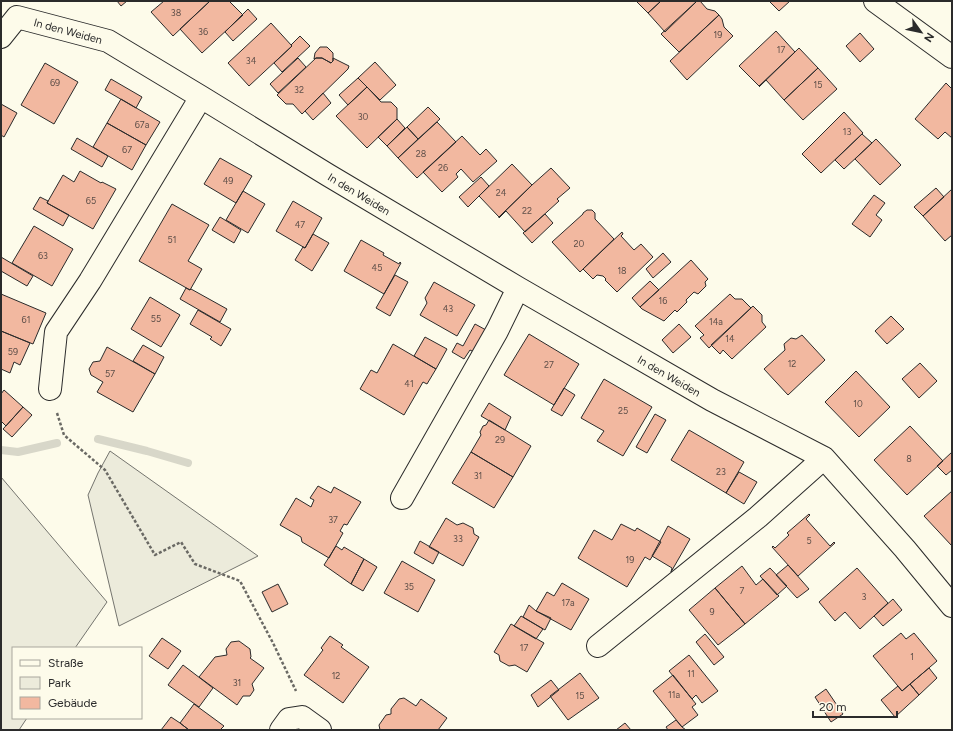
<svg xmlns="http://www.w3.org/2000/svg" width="953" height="731" font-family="Figtree,sans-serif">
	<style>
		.green { fill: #ecebdb; stroke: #74746e }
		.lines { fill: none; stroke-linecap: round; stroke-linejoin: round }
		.stream { stroke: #d8d7c9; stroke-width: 8 }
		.building { fill: #f2b8a0; stroke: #2b2b2b }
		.minor-casing { stroke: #2b2b2b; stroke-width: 24 }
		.tertiary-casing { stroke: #2b2b2b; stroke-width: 24 }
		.path { stroke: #6a6964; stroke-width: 2.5; stroke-dasharray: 3 2; stroke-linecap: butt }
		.minor { stroke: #fdfbea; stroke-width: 22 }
		.tertiary { stroke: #fdfbea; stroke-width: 22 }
		.labels { text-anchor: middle; stroke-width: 3; stroke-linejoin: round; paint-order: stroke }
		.number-label { font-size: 9px; fill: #5d4e48 }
		.street-label { font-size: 11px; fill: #2b2b2b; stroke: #fdfbea }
	</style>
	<rect width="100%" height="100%" fill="#fdfbea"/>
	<!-- green -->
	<path class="green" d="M110 451 258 556 119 626 88 495 98 473Z
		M1 477 107 602 75 648H13V718H27L19 730H1Z"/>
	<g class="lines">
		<!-- stream -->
		<path class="stream" d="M98 439 147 451 188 463
			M1 450 18 452 57 443"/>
	</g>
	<!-- building -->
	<path class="building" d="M117 1H127L121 6Z
		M164 1H210L173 36 151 12Z
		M210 1H229L243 15 202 53 180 29Z
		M636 1H661L648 13Z
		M661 1H697L665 32 648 13Z
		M697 1H700L707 9 715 11 719 15 679 52 661 34Z
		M769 1H790L779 11Z
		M248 9 257 19 233 41 225 32Z
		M719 15 722 19 724 27 733 36 687 80 670 61Z
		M271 23 292 46 249 86 228 63Z
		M776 31 795 52 759 86 739 66Z
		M860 33 874 49 860 62 846 46Z
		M300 36 310 46 282 72 274 63 292 46 291 45Z
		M320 47H327L333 53V61L331 63 322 58H316L314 59 315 53Z
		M799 48 818 68 784 100 766 80 759 87Z
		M298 58 306 67 278 93 270 84Z
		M316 58H322L331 63 333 61V58L349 66 348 69 302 114 293 104H286L277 95Z
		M375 62 396 85 380 100 358 78Z
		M45 63 78 82 54 124 21 105Z
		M818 68 837 89 803 120 784 100Z
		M358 78 367 87 348 105 339 95Z
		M111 79 142 97 136 108 105 90Z
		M946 83 952 89V138L945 132 938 139 915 119Z
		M367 87 381 102H391L397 108V119L367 148 336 116Z
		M323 93 331 103 313 120 305 111Z
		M121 99 160 122 146 145 107 123Z
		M1 104 17 113 4 137 1 135Z
		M428 107 440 119 418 139 407 127Z
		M844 112 863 133 821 173 802 154Z
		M397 119 405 128 387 146 378 137Z
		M437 122 456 142 417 178 398 158Z
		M107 123 146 145 132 170 93 147Z
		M407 127 418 139 398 158 387 146Z
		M862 134 872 143 844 169 835 160Z
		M462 136 480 155 486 149 497 161 473 182 461 169 456 174 458 177 442 192 423 172Z
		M77 138 108 156 102 167 71 149Z
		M876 139 901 165 880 185 855 159Z
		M220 158 252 176 236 203 204 184Z
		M512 164 532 185 499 217 479 196Z
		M551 168 570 188 557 199 559 201 525 232 506 211 499 218V217L532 185Z
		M80 171 101 183 102 182 116 189 93 229 47 203 63 175 74 182Z
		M481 177 489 186 468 207 459 197Z
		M936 188 944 197 923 216 914 207Z
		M952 189V235L945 241 923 216Z
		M243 191 265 204 248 233 226 220Z
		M874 195 885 203 876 215 882 220 870 237 852 224Z
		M40 197 48 201 47 203 69 215 63 226 33 209Z
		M293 201 322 218 305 248 276 231Z
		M172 204 209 225 188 261 202 269 190 290 139 261Z
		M587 210H592L595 213V219L614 239 580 272 552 242 583 214V213Z
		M545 214 553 223 532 243 523 233Z
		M220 217 241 230 234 243 212 230Z
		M34 226 73 249 52 286 12 263Z
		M622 232 623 234 621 236 634 250 641 244 653 257 617 292 605 280 606 279 603 276 597 275 593 279 583 269Z
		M313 234 329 243 312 271 295 260 303 247 305 248Z
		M361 240 384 253 383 255 399 264 400 262 401 263 384 294 344 271Z
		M663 253 671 262 653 278 646 269Z
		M1 257 33 276 27 286 1 271Z
		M691 260 708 279 705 282 706 286 698 294 694 292 686 300 687 302 677 312 675 310 664 321 642 309 640 307Z
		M395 275 408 282 390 316 376 308Z
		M650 281 659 290 640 307 632 298Z
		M434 282 475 305 457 336 420 315 427 303 425 298Z
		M186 288 190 290 191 289 227 309 220 322 180 299Z
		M1 294 46 313 33 344 1 331Z
		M730 294 735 299H742L751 308 709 348 700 338 704 335 695 326Z
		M150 297 180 315 161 347 131 329Z
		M753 306 762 315V322L766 327 732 359 723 350 720 354 711 345Z
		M198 310 231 329 221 346 210 339 212 337 190 324Z
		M891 316 904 329 887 344 875 331Z
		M475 324 486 330 474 352 470 350 464 359 452 352 457 343 463 346Z
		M679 324 691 337 673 353 662 340Z
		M1 331 30 343 20 365 14 362 10 373 1 369Z
		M529 334 579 364 554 405 504 375Z
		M802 335 825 360 788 395 764 369 785 350 784 344 791 338 796 339Z
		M425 337 447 349 436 369 414 356Z
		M393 344 436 369 427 384 423 382 404 415 360 389 371 370 377 373Z
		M143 345 164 357 155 374 133 361Z
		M107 347 155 374 133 412 97 392 103 382 91 375 89 369 93 362 100 361Z
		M920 363 937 381 919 398 902 379Z
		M856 371 890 407 859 437 825 402Z
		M604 379 652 407 623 456 597 441 604 431 581 418Z
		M564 388 575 395 562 416 551 410Z
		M4 390 23 407 6 426 1 421V394Z
		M489 403 511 417 505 430 481 416Z
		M23 407 32 415 12 437 3 429Z
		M655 414 666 420 647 453 636 447Z
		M489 420 531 446 513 477 471 452 481 435 480 432 483 426 486 425Z
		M910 426 943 461 907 495 874 460Z
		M689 430 744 462 726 493 671 460Z
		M471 452 513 477 494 508 452 483Z
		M952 452V470L946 475 937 466Z
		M739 472 757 482 744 504 726 493Z
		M318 486 331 493 334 487 361 502 347 525 344 524 340 531 343 533 329 558 302 542 301 537 280 525 296 498 311 507 314 500 310 498Z
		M952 491V546L924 516Z
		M809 514 810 515 806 519 830 546 834 542 835 543 798 576 772 547 773 546 775 548 789 535 787 533Z
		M446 518 457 525 463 523 473 528 474 534 479 537 463 566 429 547Z
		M621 524 635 531 637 528 661 542 650 560 645 557 627 587 578 558 594 530 612 540Z
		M668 526 690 539 671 572 672 568 652 556Z
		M420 541 439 552 433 564 414 553Z
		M336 546 342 550 344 547 364 559 351 584 324 565Z
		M364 559 377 567 363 591 351 584Z
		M402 561 435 580 418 612 384 593Z
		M788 565 809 589 797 598 776 575Z
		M742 566 756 585 763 579 779 596 745 624 715 588Z
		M770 568 787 586 777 595 760 576Z
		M857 568 888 603 860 629 845 612 835 621 819 602Z
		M562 583 589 599 571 630 536 611 547 592 554 596Z
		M278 584 288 604 272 612 262 592Z
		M715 588 745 624 718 645 689 610Z
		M893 599 902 610 883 626 874 616Z
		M529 605 536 611 551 618 545 630 523 617Z
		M521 616 543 629 536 639 514 626Z
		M511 624 544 643 527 672 515 665 509 666 500 661 499 655 494 652Z
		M901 633 906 639 914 633 937 661 902 691 873 656Z
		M705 634 724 657 714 665 696 642Z
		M330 636 343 645 341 647 369 667 343 703 304 675 323 650 321 648Z
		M162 638 181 651 168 669 149 656Z
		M239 641 250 649 251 657 250 658 264 668 252 684 254 690 250 696H243L237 705 199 677 215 657 227 655 226 649 231 642Z
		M689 655 718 691 702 703 696 695 692 699 669 671Z
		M183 665 213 688 199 707 168 685Z
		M929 668 937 678 919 695 910 684Z
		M580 673 599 698 568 720 550 696Z
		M673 675 696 704 692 707 698 715 682 727 653 691Z
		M551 680 559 690 538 707 531 695Z
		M910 684 919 695 895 717 881 700 898 686 902 691Z
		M826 689 843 714 831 722 815 697Z
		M404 698 416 706 421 699 447 718 438 730H380L379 725 386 715 391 714V709L399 699Z
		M194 704 224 726 220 730H189L180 723Z
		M171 717 180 723 189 730H161Z
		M676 720 682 727 686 730H668L666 727Z
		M625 723 631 730H616Z"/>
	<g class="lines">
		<defs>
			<path id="minor" d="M1 37 17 17 108 41 201 97 328 175 518 288 712 400 824 458 905 549 952 606
				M50 389 56 332 90 281 201 97
				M402 498 497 331 518 288
				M598 646 758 517 824 458
				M281 730 289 719 302 717 320 730"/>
			<path id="tertiary" d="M875 1 952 57"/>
		</defs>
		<!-- minor casing -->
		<use href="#minor" class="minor-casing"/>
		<!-- tertiary casing -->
		<use href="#tertiary" class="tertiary-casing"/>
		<!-- path -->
		<path class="path" d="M57 413 64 435 105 470 155 555 181 542 195 564 240 581 273 643 296 691"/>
		<!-- minor -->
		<use href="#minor" class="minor"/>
		<!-- tertiary -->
		<use href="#tertiary" class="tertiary"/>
	</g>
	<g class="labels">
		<!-- number labels -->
		<g class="number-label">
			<text x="176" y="16">38</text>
			<text x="203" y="35">36</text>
			<text x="718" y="38">19</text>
			<text x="781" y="53">17</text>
			<text x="251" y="64">34</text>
			<text x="55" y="86">69</text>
			<text x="818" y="88">15</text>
			<text x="299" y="93">32</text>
			<text x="363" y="120">30</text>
			<text x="142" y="128">67a</text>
			<text x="847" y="135">13</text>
			<text x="127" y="153">67</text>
			<text x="421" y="157">28</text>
			<text x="443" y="171">26</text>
			<text x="228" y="184">49</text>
			<text x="501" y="196">24</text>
			<text x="91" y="204">65</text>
			<text x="527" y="214">22</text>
			<text x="300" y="228">47</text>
			<text x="172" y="243">51</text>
			<text x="579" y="247">20</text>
			<text x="43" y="259">63</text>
			<text x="377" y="271">45</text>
			<text x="622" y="274">18</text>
			<text x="663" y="304">16</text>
			<text x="448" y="312">43</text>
			<text x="156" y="322">55</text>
			<text x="26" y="323">61</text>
			<text x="716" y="325">14a</text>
			<text x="730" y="342">14</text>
			<text x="13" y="355">59</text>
			<text x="792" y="367">12</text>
			<text x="549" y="368">27</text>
			<text x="110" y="377">57</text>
			<text x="409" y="387">41</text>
			<text x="858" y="407">10</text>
			<text x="623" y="414">25</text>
			<text x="500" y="443">29</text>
			<text x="909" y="462">8</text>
			<text x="721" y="475">23</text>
			<text x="478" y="479">31</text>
			<text x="333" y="523">37</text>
			<text x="458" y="542">33</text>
			<text x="809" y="544">5</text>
			<text x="630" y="563">19</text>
			<text x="409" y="590">35</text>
			<text x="742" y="594">7</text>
			<text x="864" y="600">3</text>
			<text x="568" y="606">17a</text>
			<text x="712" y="615">9</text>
			<text x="524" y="651">17</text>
			<text x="912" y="660">1</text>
			<text x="691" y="677">11</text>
			<text x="336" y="679">12</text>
			<text x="237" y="686">31</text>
			<text x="674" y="698">11a</text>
			<text x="580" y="699">15</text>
		</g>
		<!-- street labels -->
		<g class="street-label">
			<text transform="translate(68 31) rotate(15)" y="4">In den Weiden</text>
			<text transform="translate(359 194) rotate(31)" y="4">In den Weiden</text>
			<text transform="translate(669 376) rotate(30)" y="4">In den Weiden</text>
		</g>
	</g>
	<!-- border -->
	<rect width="953" height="731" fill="none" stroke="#2b2b2b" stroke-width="4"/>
	<!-- legend -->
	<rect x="12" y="647" width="130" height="72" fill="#fdfbea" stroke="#a9a89e"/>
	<rect x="20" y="660" width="20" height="6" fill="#fdfbea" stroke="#a9a89e"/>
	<text x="48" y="667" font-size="12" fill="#2b2b2b">Straße</text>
	<rect x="20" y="677" width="20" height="12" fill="#ecebdb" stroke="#a9a89e"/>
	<text x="48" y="687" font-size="12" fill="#2b2b2b">Park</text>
	<rect x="20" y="697" width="20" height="12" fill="#f2b8a0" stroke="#a9a89e"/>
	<text x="48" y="707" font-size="12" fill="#2b2b2b">Gebäude</text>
	<!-- north arrow -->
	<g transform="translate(921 32) rotate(123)" stroke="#fdfbea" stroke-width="3" paint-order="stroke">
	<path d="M0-3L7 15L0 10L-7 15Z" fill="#2b2b2b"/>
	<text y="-6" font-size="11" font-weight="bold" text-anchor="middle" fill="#2b2b2b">N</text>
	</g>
	<!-- scale -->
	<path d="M813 711v6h84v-6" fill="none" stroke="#2b2b2b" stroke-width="2"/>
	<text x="819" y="711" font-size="12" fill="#2b2b2b" stroke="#fdfbea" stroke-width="3" paint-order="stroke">20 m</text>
</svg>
